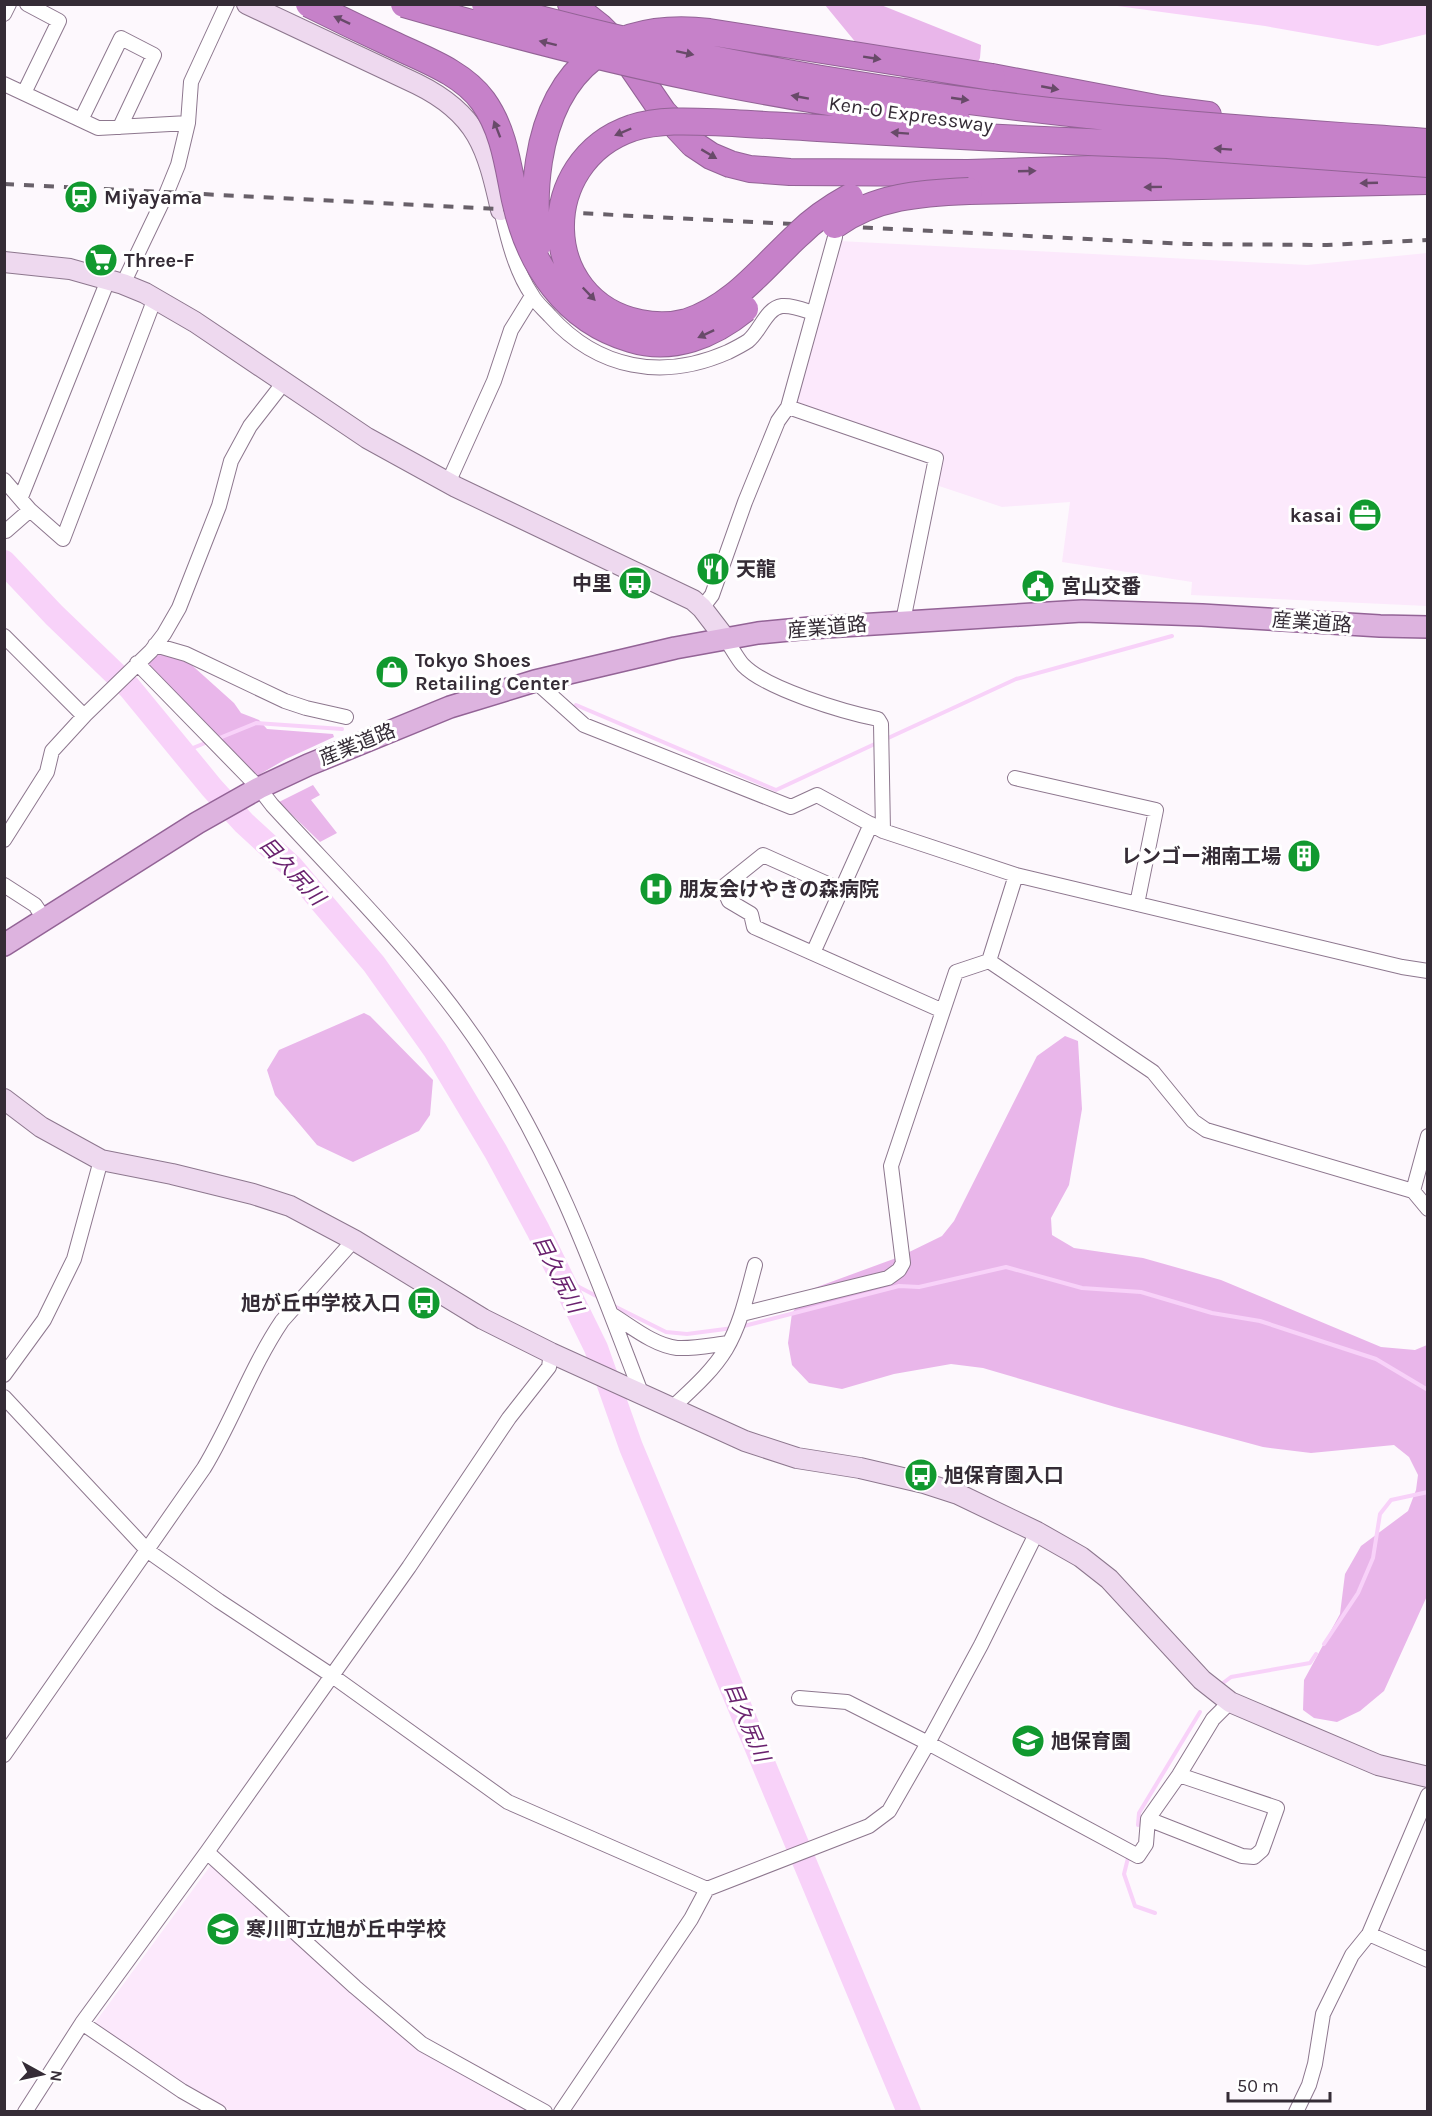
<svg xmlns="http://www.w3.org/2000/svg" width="1432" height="2116" font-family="Karla,'Noto Sans JP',sans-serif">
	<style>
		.built { fill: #fce9fc }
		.green { fill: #e9b6ea }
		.water { fill: #f8d2f9 }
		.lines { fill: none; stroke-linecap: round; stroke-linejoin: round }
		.stream { stroke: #f8d2f9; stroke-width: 4 }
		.river { stroke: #f8d2f9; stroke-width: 24 }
		.street-casing { stroke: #8d778e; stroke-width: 16 }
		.secondary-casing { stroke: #8d778e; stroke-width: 22 }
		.primary-casing { stroke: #936396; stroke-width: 24 }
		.highway-casing { stroke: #936396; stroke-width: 28 }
		.street { stroke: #fff; stroke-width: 14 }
		.secondary { stroke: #eed9ef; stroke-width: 20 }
		.primary { stroke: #ddb3df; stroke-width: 21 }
		.highway { stroke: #c681c9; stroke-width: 26 }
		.rail { stroke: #686069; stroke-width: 4; stroke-dasharray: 10 10; stroke-linecap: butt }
		.highway-bridge-casing { stroke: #936396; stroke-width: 28; stroke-linecap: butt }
		.highway-bridge { stroke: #c681c9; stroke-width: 26 }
		.oneway { fill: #684a69 }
		.labels { text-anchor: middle; stroke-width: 6; stroke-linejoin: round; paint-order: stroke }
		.street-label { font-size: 20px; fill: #352c36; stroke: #fff }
		.poi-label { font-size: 20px; font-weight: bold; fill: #352c36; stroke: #fff; text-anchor: start }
		.water-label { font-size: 21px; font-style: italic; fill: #6a226f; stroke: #fff }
	</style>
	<rect width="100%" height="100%" fill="#fdf8fd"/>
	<!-- built -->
	<path class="built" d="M839 241 1307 265 1427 253V606L1191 595 1192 582 1062 562 1070 502 1002 507 936 485 940 453 793 404Z
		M211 1865 418 2049 530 2111H231L184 2085 94 2024Z"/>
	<!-- green -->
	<path class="green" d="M825 5H881L981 45 980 58 957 104 871 61Z
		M157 651 185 659 234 703 241 713 259 720 267 729 333 734 334 737 286 759 257 776H252L146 663Z
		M313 785 320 795 311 800 337 833 320 842 279 802Z
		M364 1013 370 1016 433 1080 430 1115 419 1131 353 1162 317 1145 275 1095 267 1070 279 1050Z
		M1065 1036 1078 1041 1082 1109 1069 1185 1051 1218 1052 1235 1074 1248 1143 1258 1221 1280 1381 1347 1415 1350 1427 1345V1596L1384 1691 1360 1711 1337 1722 1314 1718 1303 1710 1304 1680 1340 1614 1345 1574 1361 1546 1408 1511 1416 1490 1418 1475 1409 1457 1394 1445 1311 1453 1263 1447 1115 1407 983 1368 951 1364 894 1374 842 1389 809 1383 792 1365 788 1343 792 1313 809 1290 899 1257 942 1236 954 1221 1037 1056Z"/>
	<!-- water -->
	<path class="water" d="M1110 5H1427V34L1378 46 1265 26Z"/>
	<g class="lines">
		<!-- stream -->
		<path class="stream" d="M576 705 776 790 879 742
			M217 739 256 723 342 729
			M886 739 1016 679 1172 636
			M183 752 210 741
			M560 1277 600 1298
			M612 1305 666 1332 687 1334 733 1328
			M740 1327 899 1286 919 1287 1006 1267 1082 1288 1141 1292 1212 1313 1260 1321 1376 1359 1428 1390
			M1324 1644 1358 1593 1373 1558 1380 1514 1391 1500 1428 1492
			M1223 1683 1231 1677 1310 1663 1316 1654
			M1138 1825 1139 1813 1200 1712
			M1128 1858 1124 1874 1135 1906 1155 1913"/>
		<!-- river -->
		<path class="river" d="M4 562 54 615 129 687 212 788 244 823 291 866 374 964 435 1050 496 1152 538 1230 596 1348 631 1447 909 2112"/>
		<defs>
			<path id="street" d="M4 14 9 4
				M4 84 98 128 188 123
				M24 93 59 21 27 4
				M81 120 121 38 154 55 120 127
				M501 210C508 239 515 270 532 295 536 303 544 309 550 316 598 369 662 381 728 352 734 349 742 345 748 341 760 332 766 308 782 306 793 305 804 310 813 313
				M123 284 167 192 178 165 188 123 191 82 227 4
				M788 407 936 458 903 621
				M4 480 30 510 63 539 155 298
				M448 483 494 381 511 330 532 296
				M21 497 108 280
				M6 531 30 510
				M702 608 712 595 745 502 778 421 788 407 835 237
				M4 636 84 716
				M725 638C730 645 738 660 743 665 766 689 844 712 878 719L881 724 883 831
				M155 645 186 654 285 701 306 708 346 717
				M137 663 259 788 272 805C348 888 429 966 490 1061 557 1164 598 1281 642 1395
				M535 681 584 725 791 807 817 795 883 831 1016 875 1402 967 1428 971
				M1015 778 1156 810 1137 904
				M4 840 47 772 52 751 85 715 151 651 164 634 179 608 219 506 231 461 250 426 285 381
				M4 885 35 905 45 920
				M841 890 763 855 723 887 729 901 751 914 754 927 943 1011
				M813 953 871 824
				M989 961 1153 1072 1193 1121 1206 1130 1413 1191 1428 1209
				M1413 1191 1428 1136
				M611 1314C631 1326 653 1345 677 1348 694 1349 712 1345 729 1343
				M742 1314 888 1278 899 1270 903 1263 891 1166 956 972 989 961 1016 875
				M4 1375 44 1320 74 1259 101 1160
				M4 1397 148 1551 219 1601 331 1675 508 1802 707 1889
				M672 1408C691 1390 712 1372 726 1349 741 1324 747 1294 755 1265
				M799 1698 847 1702 928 1743 1138 1856 1146 1844 1148 1819 1179 1775 1213 1719 1230 1702
				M4 1755 204 1468C233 1420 251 1367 282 1321L354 1240
				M1148 1819 1242 1856 1254 1857 1262 1850 1277 1808 1179 1775
				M207 1852 355 1987 422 2044 545 2112
				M1369 1934 1428 1960
				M82 2023 182 2091 219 2112
				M25 2112 82 2023 207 1852 409 1567 509 1418 549 1367 551 1353
				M561 2112 691 1919 707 1889 869 1826 889 1811 928 1743 981 1645 1037 1532
				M1296 2112 1309 2085 1315 2064 1323 2014 1352 1955 1369 1934 1428 1795"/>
			<path id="secondary" d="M247 4 417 84C478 114 487 148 501 210
				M4 262 70 269 123 284 145 293 195 322 367 438 456 487 693 600 702 608 725 638
				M4 1099 41 1127 101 1160 172 1174 253 1194 290 1206 354 1240 483 1319 551 1353 745 1441 797 1458 860 1468 924 1483 958 1494 1037 1532 1081 1557 1109 1579 1202 1680 1230 1702 1378 1765 1428 1777"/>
			<path id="primary" d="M4 945 197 823 259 788 308 765 450 707 535 681 675 648 758 633 810 628 1082 611 1202 615 1380 626 1428 627"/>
			<path id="highway" d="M571 4 600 27 615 42 663 112 693 144 711 156 730 164 750 169 790 172 968 173 1123 168 1325 166
				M992 77 1161 109 1208 115
				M969 191 1428 181"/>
		</defs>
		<!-- street casing -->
		<use href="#street" class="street-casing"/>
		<!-- secondary casing -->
		<use href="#secondary" class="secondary-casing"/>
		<!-- primary casing -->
		<use href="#primary" class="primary-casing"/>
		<!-- highway casing -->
		<use href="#highway" class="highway-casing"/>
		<!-- street -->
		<use href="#street" class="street"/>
		<!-- secondary -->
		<use href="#secondary" class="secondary"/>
		<!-- primary -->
		<use href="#primary" class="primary"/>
		<!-- highway -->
		<use href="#highway" class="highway"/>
		<!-- rail -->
		<path class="rail" d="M4 184 1188 244 1327 245 1428 240"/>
		<defs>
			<path id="highway-bridge" d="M309 4C337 18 364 31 392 44 423 59 462 72 483 101 504 130 508 166 515 200 529 265 566 320 631 339 673 352 713 335 745 309
				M404 4C501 32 599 58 697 78 783 96 871 109 958 122
				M485 4C681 60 885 94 1088 115 1201 127 1314 134 1428 142
				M1153 144 1428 164
				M850 197C832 207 814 219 799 234 764 266 734 307 687 322 672 326 655 326 640 323 537 302 535 161 632 128 664 118 700 122 733 123 761 125 789 126 818 128 934 135 1051 141 1168 145
				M835 225C875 196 921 193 969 191
				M539 243C534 215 535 188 539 161 554 66 613 21 709 32L992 77"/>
		</defs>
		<!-- highway-bridge casing -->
		<use href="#highway-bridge" class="highway-bridge-casing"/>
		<!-- highway-bridge -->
		<use href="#highway-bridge" class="highway-bridge"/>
	</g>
	<!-- one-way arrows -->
	<defs><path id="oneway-solid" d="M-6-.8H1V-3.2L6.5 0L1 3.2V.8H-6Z" transform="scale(1.5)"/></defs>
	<g class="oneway">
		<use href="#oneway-solid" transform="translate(342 20) rotate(-155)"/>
		<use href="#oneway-solid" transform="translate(548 43) rotate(-166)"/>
		<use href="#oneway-solid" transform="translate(685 53) rotate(12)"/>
		<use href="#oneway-solid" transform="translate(872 58) rotate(9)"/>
		<use href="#oneway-solid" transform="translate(1050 88) rotate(11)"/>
		<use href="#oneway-solid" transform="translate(800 97) rotate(-170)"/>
		<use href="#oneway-solid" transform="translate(960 99) rotate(8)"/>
		<use href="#oneway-solid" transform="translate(497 129) rotate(-111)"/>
		<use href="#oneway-solid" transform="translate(623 132) rotate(157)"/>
		<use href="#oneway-solid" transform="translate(900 133) rotate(-176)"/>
		<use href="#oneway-solid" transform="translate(1223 149) rotate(-176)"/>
		<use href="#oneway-solid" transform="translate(709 154) rotate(31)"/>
		<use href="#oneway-solid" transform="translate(1027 171) rotate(-2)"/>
		<use href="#oneway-solid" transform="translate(1369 183) rotate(178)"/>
		<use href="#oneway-solid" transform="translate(1153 187) rotate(179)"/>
		<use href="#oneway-solid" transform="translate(589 294) rotate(46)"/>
		<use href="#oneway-solid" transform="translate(706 334) rotate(155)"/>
	</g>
	<!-- icons -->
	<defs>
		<symbol id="station-disc" viewBox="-11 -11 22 22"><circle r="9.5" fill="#11992f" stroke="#fff"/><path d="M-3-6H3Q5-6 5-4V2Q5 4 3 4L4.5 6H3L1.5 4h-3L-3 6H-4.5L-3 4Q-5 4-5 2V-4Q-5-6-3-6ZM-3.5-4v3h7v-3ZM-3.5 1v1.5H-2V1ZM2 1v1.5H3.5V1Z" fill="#fff"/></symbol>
		<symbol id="supermarket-disc" viewBox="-11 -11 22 22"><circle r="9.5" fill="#11992f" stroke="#fff"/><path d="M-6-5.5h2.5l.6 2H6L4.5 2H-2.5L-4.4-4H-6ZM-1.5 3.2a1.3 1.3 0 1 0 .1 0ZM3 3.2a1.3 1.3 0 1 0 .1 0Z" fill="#fff"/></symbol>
		<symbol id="office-disc" viewBox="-11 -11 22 22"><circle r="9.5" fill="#11992f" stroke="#fff"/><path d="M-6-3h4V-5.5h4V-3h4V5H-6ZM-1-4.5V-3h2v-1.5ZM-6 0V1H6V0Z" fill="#fff"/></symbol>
		<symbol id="restaurant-disc" viewBox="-11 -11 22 22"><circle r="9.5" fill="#11992f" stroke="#fff"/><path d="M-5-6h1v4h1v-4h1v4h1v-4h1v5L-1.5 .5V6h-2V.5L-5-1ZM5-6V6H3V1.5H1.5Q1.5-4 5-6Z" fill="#fff"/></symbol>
		<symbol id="bus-disc" viewBox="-11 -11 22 22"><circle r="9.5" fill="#11992f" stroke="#fff"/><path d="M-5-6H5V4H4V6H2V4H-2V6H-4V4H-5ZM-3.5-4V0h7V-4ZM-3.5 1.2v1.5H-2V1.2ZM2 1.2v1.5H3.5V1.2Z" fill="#fff"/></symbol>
		<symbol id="civic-disc" viewBox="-11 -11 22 22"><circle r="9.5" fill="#11992f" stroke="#fff"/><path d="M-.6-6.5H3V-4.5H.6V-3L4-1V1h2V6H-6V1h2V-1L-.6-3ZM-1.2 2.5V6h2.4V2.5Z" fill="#fff"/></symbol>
		<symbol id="shop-disc" viewBox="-11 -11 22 22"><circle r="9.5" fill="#11992f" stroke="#fff"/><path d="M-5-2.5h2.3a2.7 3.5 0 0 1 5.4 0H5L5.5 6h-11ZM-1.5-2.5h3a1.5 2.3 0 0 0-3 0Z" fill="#fff"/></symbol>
		<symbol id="building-disc" viewBox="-11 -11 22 22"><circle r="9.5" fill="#11992f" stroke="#fff"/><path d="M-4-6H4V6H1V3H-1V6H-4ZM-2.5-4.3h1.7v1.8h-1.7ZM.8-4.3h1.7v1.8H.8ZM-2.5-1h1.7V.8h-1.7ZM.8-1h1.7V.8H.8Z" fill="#fff"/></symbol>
		<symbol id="hospital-disc" viewBox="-11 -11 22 22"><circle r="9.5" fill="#11992f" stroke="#fff"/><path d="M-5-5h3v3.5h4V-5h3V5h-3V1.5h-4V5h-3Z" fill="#fff"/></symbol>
		<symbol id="school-disc" viewBox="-11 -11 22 22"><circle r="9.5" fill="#11992f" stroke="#fff"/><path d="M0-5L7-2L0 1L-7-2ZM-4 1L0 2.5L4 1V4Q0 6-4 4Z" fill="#fff"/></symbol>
	</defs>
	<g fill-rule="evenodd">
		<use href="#station-disc" x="62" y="178" width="38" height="38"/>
		<use href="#supermarket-disc" x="82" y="241" width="38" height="38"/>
		<use href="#office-disc" x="1346" y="496" width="38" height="38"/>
		<use href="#restaurant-disc" x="694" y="550" width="38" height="38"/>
		<use href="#bus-disc" x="616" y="564" width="38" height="38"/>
		<use href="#civic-disc" x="1019" y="567" width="38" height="38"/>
		<use href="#shop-disc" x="373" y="653" width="38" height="38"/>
		<use href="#building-disc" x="1285" y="837" width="38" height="38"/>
		<use href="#hospital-disc" x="637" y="870" width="38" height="38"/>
		<use href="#bus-disc" x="405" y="1284" width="38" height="38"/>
		<use href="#bus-disc" x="902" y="1456" width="38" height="38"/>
		<use href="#school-disc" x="1009" y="1722" width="38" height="38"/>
		<use href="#school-disc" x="204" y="1910" width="38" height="38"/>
	</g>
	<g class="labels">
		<!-- street labels -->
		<g class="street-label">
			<text transform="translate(911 114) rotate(8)" y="7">Ken-O Expressway</text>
			<text transform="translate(1312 622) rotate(4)" y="7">産業道路</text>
			<text transform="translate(827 627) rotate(-5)" y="7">産業道路</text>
			<text transform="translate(357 744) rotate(-22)" y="7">産業道路</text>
		</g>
		<!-- poi labels -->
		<g class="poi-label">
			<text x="104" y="204">Miyayama</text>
			<text x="124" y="267">Three-F</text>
			<text x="1342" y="522" text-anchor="end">kasai</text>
			<text x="736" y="576">天龍</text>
			<text x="612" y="590" text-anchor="end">中里</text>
			<text x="1061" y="593">宮山交番</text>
			<text x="415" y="667">Tokyo Shoes<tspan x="415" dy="23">Retailing Center</tspan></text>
			<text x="1281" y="863" text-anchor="end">レンゴー湘南工場</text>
			<text x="679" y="896">朋友会けやきの森病院</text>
			<text x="401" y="1310" text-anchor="end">旭が丘中学校入口</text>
			<text x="944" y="1482">旭保育園入口</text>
			<text x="1051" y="1748">旭保育園</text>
			<text x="246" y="1936">寒川町立旭が丘中学校</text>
		</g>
		<!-- water labels -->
		<g class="water-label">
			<text transform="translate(292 871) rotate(47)" y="7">目久尻川</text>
			<text transform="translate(558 1274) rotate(63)" y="7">目久尻川</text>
			<text transform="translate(747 1722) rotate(67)" y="7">目久尻川</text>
		</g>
	</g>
	<!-- border -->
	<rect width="1432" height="2116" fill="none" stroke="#352c36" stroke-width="12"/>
	<!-- north arrow -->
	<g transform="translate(42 2074) rotate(98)" stroke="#ffffff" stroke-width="4.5" paint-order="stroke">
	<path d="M0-4.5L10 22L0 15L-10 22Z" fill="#352c36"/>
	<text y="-9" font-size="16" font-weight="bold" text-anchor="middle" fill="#352c36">N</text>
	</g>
	<!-- scale -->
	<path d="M1228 2092v9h102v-9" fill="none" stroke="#352c36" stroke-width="3"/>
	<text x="1237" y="2092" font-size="18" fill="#352c36" stroke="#ffffff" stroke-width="4.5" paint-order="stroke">50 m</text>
</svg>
